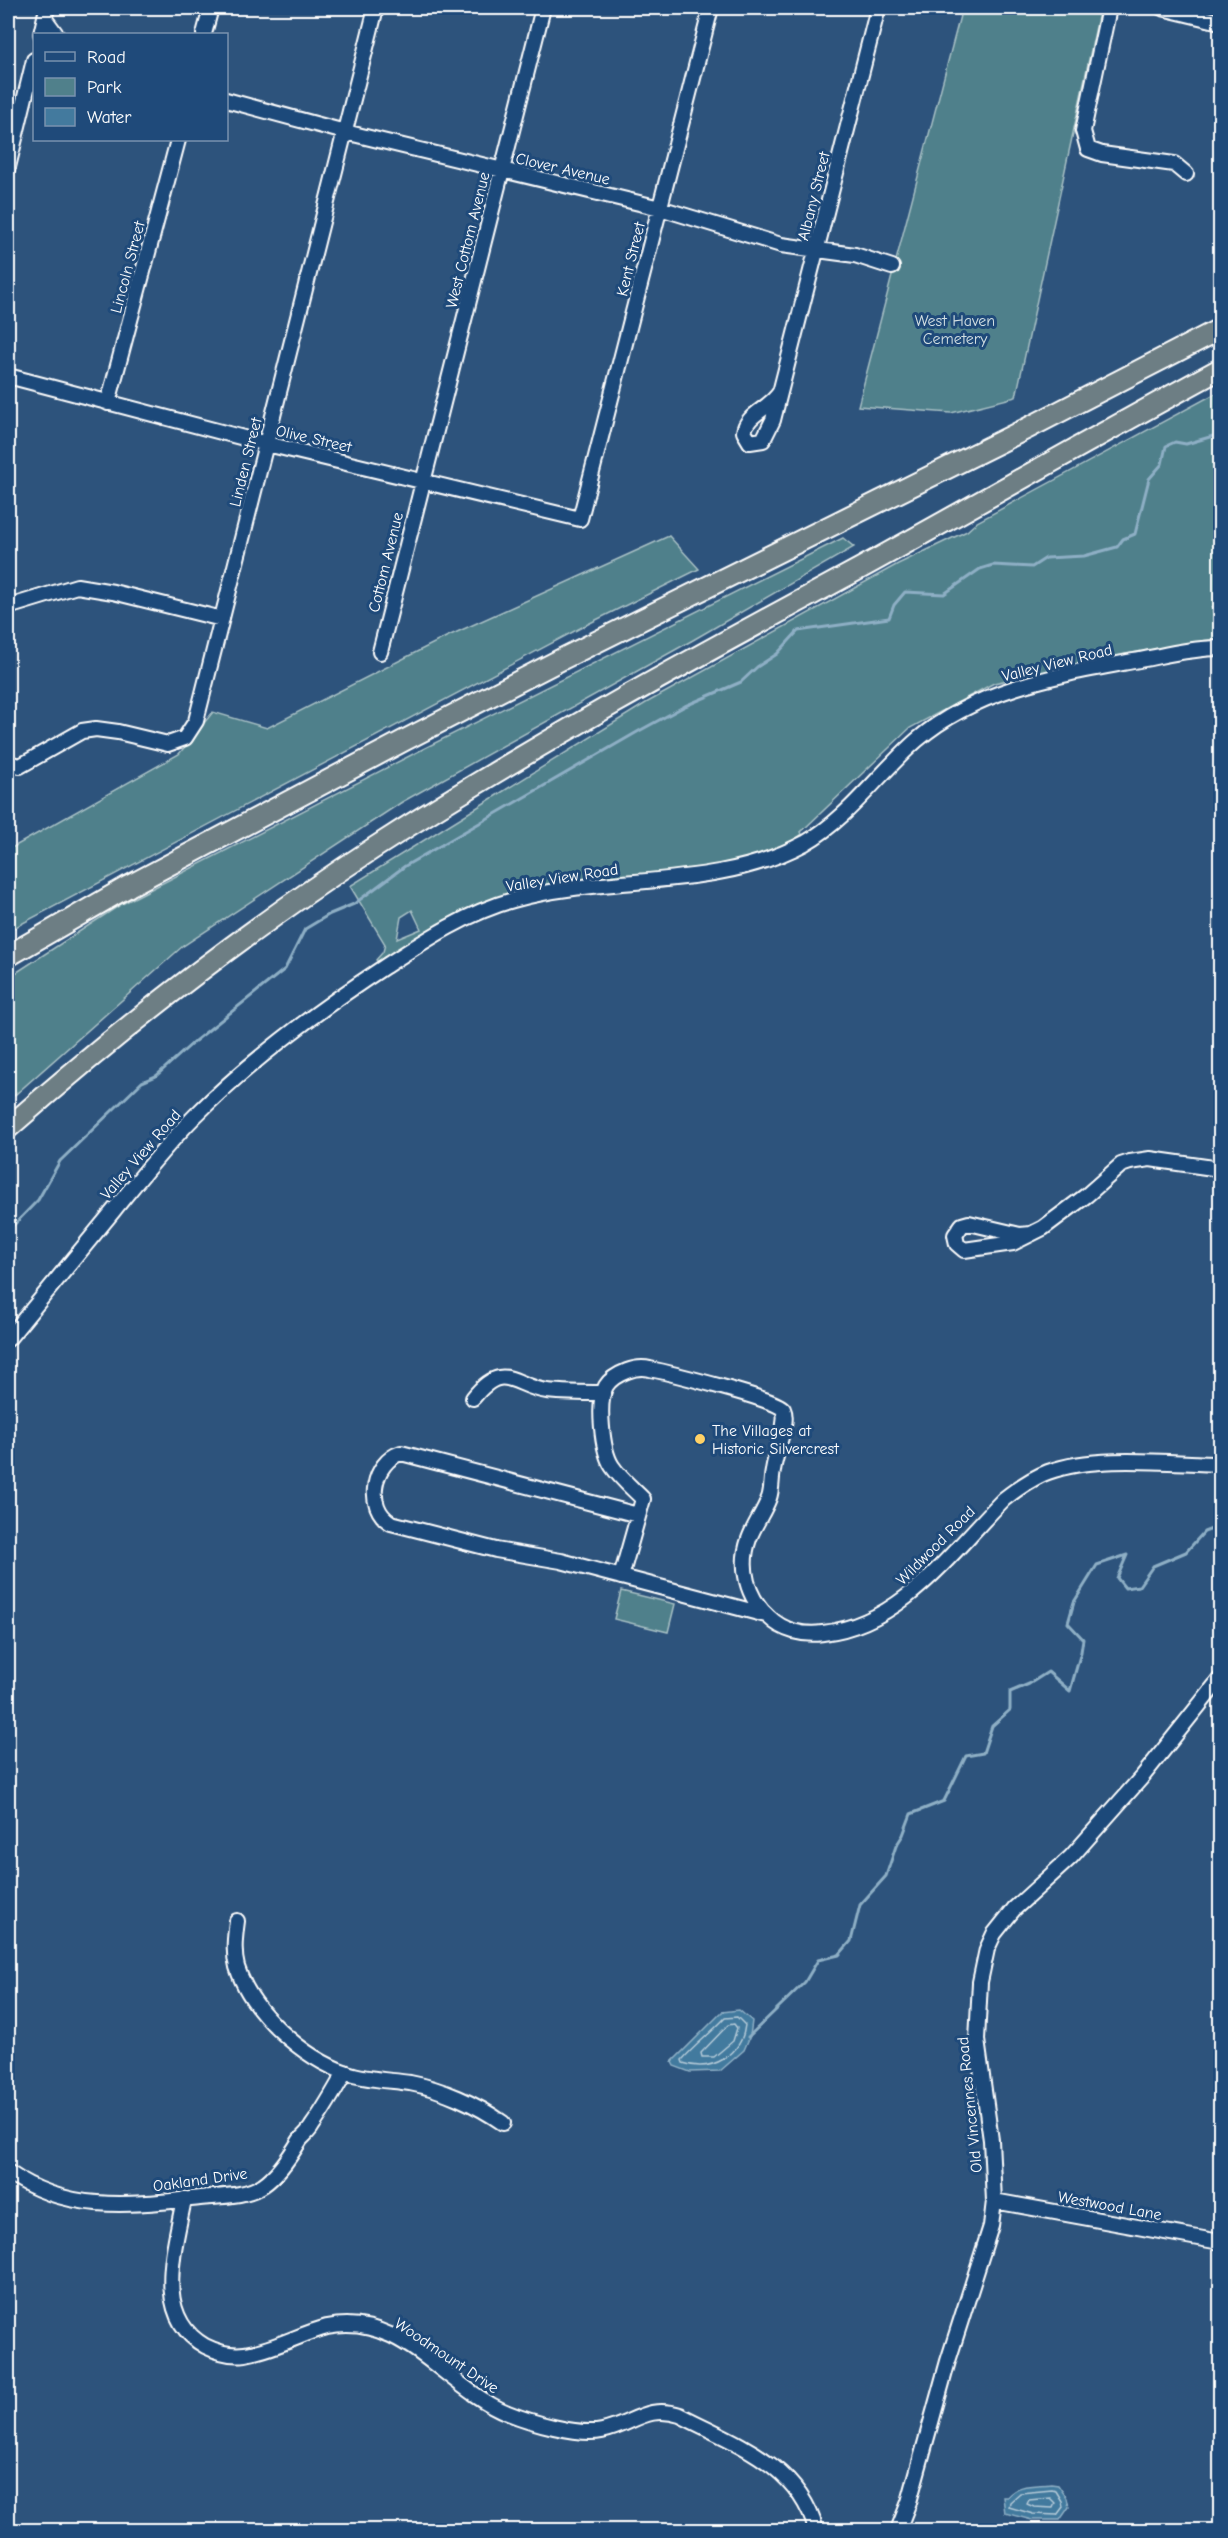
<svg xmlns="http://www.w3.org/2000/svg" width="1228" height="2538" font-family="'Comic Neue',sans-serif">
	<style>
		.green { fill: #50808b; stroke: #a8c0c5; stroke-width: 1.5; fill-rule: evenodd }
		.water { fill: #437a9e; stroke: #8eafc5; stroke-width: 1.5 }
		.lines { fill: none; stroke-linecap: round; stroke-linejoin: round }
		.shore { stroke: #b4cad8; stroke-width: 1.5 }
		.stream { stroke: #8eafc5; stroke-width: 3 }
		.minor-casing { stroke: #fff; stroke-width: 18 }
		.highway-casing { stroke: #fff; stroke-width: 24 }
		.minor { stroke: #1f4a7a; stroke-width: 14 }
		.highway { stroke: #6d7e84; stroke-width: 20 }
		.poi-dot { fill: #ffd166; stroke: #1f4a7a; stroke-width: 2 }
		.labels { text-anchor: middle; stroke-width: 6; stroke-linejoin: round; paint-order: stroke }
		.street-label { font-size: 16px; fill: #fff; stroke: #1f4a7a }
		.park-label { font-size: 16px; fill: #d3dfe2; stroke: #1f4a7a }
		.poi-label { font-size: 16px; fill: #fff; stroke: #1f4a7a; text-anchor: start }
	</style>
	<rect width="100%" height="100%" fill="#2d537c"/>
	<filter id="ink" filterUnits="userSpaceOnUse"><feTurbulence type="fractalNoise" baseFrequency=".0167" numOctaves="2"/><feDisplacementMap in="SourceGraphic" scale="12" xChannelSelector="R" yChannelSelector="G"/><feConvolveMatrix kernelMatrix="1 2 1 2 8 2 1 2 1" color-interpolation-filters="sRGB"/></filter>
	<g filter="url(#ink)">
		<!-- green -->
		<path class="green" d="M962 8H1100L1016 397 951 413 858 406Z
			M1220 391V603L1212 607 1220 638 1120 655 994 683 910 728 801 832 802 834 782 849 740 864 537 891 380 963 376 960 383 952 385 944 350 886 646 703 898 564 967 531 977 522ZM412 910 421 929 397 939 401 917Z
			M669 536 699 569 586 625 8 931V850L179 754 213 712 267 728 446 637Z
			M843 538 854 547 693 640 402 802 183 946 8 1101V978L120 905 423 749Z
			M621 1591 675 1604 668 1632 614 1619Z"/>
		<!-- water -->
		<path class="water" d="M739 2010 752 2021 750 2036 744 2050 720 2071 690 2072 674 2066 672 2062 722 2012Z
			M1051 2484 1058 2485 1067 2498 1069 2507 1060 2520H1032L1005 2513 1003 2497H1007C1018 2483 1035 2486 1051 2484Z"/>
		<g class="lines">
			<!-- shore -->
			<path class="shore" d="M737 2017 745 2025C742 2055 712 2073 683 2063L682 2060C695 2045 711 2033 725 2018Z
				M734 2024 737 2028 733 2041 714 2057H702L701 2053 728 2025Z
				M1052 2490 1056 2491 1062 2501 1063 2507 1057 2515 1033 2514 1009 2507 1010 2502 1020 2493Z
				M1050 2498 1055 2503 1053 2508 1034 2507 1027 2504 1029 2500Z"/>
			<!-- stream -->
			<path class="stream" d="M8 1231 38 1200 60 1161 142 1082 156 1076 195 1041 285 969 305 929 330 914 354 904 405 866 639 731 685 706 741 682 757 667 777 654 798 631 889 618 894 605 905 592 944 594 980 569 993 565 1032 567 1046 558 1084 556 1117 547 1123 539 1135 534 1149 479 1162 464 1166 446 1175 442 1186 444 1220 434
				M748 2037 805 1982 818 1960 839 1955 851 1941 860 1905 886 1876 896 1846 903 1835 911 1814 944 1801 966 1756 983 1753 992 1726 1010 1710V1692L1029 1684 1048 1672 1070 1691 1081 1652 1083 1639 1068 1623 1074 1602 1097 1565 1127 1555 1117 1578 1125 1588 1139 1586 1153 1566 1186 1552 1204 1532 1220 1526"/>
			<defs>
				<path id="minor" d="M1109 8 1083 131 1088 149 1102 154 1174 164 1186 174
					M1162 8 1220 22
					M45 19 56 34
					M41 34 47 8
					M204 34 211 8
					M226 100 345 132 660 208 781 245 855 255 892 267
					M8 167 34 60
					M8 376 267 444 580 519 711 8
					M780 392C771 408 746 414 744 432L750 442 763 440 773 420 878 8
					M108 403 178 140
					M8 607 77 586 113 592 222 619
					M380 652 543 8
					M8 763 20 766 82 731 96 729 118 732 168 744 185 738 196 721 376 8
					M1031 1234 1020 1235 969 1223 962 1225 955 1235 957 1244 964 1250 1013 1243 1043 1228 1087 1195 1121 1165 1130 1162 1150 1159 1220 1169
					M8 1339C43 1296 79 1253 114 1210 140 1178 166 1145 195 1116 252 1059 317 1011 384 967 424 941 466 913 513 900 609 873 714 892 805 843 849 818 879 773 917 740 978 688 1059 675 1134 661 1162 656 1192 648 1220 648
					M473 1398C504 1359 514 1387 547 1391 566 1393 585 1393 603 1393
					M638 1515 401 1453C373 1462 364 1507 391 1523L496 1550 561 1561 766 1615
					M621 1577 643 1499C632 1488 620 1478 612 1466 602 1451 597 1402 606 1386 611 1378 619 1374 627 1371 635 1368 642 1367 650 1369 666 1372 779 1400 783 1409 788 1419 781 1435 779 1445 777 1454 774 1462 773 1471 771 1480 772 1490 769 1498 764 1512 754 1525 749 1539 739 1567 747 1598 769 1617 783 1631 804 1636 823 1633 903 1624 952 1551 1004 1499 1018 1488 1032 1478 1048 1472 1096 1454 1169 1463 1220 1464
					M237 1921C235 1936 233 1952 237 1967 251 2012 303 2058 347 2073 367 2080 389 2080 410 2083 442 2089 476 2104 503 2123
					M8 2172C68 2214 132 2205 200 2198 219 2196 246 2197 263 2185 278 2175 291 2155 300 2140 304 2135 309 2132 312 2126 324 2109 335 2090 345 2072
					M184 2199C175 2248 152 2316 205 2346 217 2352 231 2356 245 2354 273 2350 300 2334 327 2327 403 2311 445 2388 508 2413 530 2422 579 2436 602 2431 632 2425 647 2404 680 2415 736 2444 798 2464 816 2530
					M994 2201 1220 2242
					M898 2530 909 2502 948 2361 991 2226 994 2201 991 2140 977 2040 980 1982 987 1949 994 1934 1014 1909 1071 1857 1142 1777 1220 1679"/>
				<path id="highway" d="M8 956 129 886 405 740 562 659 1028 428 1220 329
					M8 1128C123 1027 245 932 374 848 531 746 696 657 861 568 981 502 1100 434 1220 369"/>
			</defs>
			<!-- minor casing -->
			<use href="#minor" class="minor-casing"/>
			<!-- highway casing -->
			<use href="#highway" class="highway-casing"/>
			<!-- minor -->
			<use href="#minor" class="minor"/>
			<!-- highway -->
			<use href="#highway" class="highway"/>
		</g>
	</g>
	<!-- markers -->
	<circle class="poi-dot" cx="700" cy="1439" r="6"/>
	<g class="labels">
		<!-- street labels -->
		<g class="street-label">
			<text transform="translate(563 168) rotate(13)" y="6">Clover Avenue</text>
			<text transform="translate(813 196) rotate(-76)" y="6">Albany Street</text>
			<text transform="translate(467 240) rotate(-76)" y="6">West Cottom Avenue</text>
			<text transform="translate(630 259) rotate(-76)" y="6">Kent Street</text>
			<text transform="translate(127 267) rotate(-75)" y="6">Lincoln Street</text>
			<text transform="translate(314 438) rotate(13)" y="6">Olive Street</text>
			<text transform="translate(245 462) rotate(-76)" y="6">Linden Street</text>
			<text transform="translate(385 562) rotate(-76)" y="6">Cottom Avenue</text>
			<text transform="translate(1057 662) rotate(-14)" y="6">Valley View Road</text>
			<text transform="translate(562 877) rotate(-9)" y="6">Valley View Road</text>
			<text transform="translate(140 1154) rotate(-49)" y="6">Valley View Road</text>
			<text transform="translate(935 1545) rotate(-45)" y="6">Wildwood Road</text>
			<text transform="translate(969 2105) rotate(-96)" y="6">Old Vincennes Road</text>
			<text transform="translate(200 2179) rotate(-8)" y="6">Oakland Drive</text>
			<text transform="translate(1110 2205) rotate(10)" y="6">Westwood Lane</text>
			<text transform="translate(447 2355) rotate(34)" y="6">Woodmount Drive</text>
		</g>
		<!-- park labels -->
		<g class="park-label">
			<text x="955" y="326">West Haven<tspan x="955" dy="18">Cemetery</tspan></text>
		</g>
		<!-- poi labels -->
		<g class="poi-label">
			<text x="712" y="1436">The Villages at<tspan x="712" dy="18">Historic Silvercrest</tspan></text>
		</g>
	</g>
	<!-- margin -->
	<rect width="1228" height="2538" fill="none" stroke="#1f4a7a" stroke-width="30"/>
	<rect x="15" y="15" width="1198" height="2508" fill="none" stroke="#fff" stroke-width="2" filter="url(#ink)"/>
	<!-- legend -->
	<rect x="33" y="33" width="195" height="108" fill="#1f4a7a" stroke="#7992af" stroke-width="1.5"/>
	<rect x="45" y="52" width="30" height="9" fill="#1f4a7a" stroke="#7992af" stroke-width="1.5"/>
	<text x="87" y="63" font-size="18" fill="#ffffff">Road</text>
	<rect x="45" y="78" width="30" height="18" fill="#50808b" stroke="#7992af" stroke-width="1.5"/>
	<text x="87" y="93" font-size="18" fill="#ffffff">Park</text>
	<rect x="45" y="108" width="30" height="18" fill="#437a9e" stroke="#7992af" stroke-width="1.5"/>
	<text x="87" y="123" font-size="18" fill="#ffffff">Water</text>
</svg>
